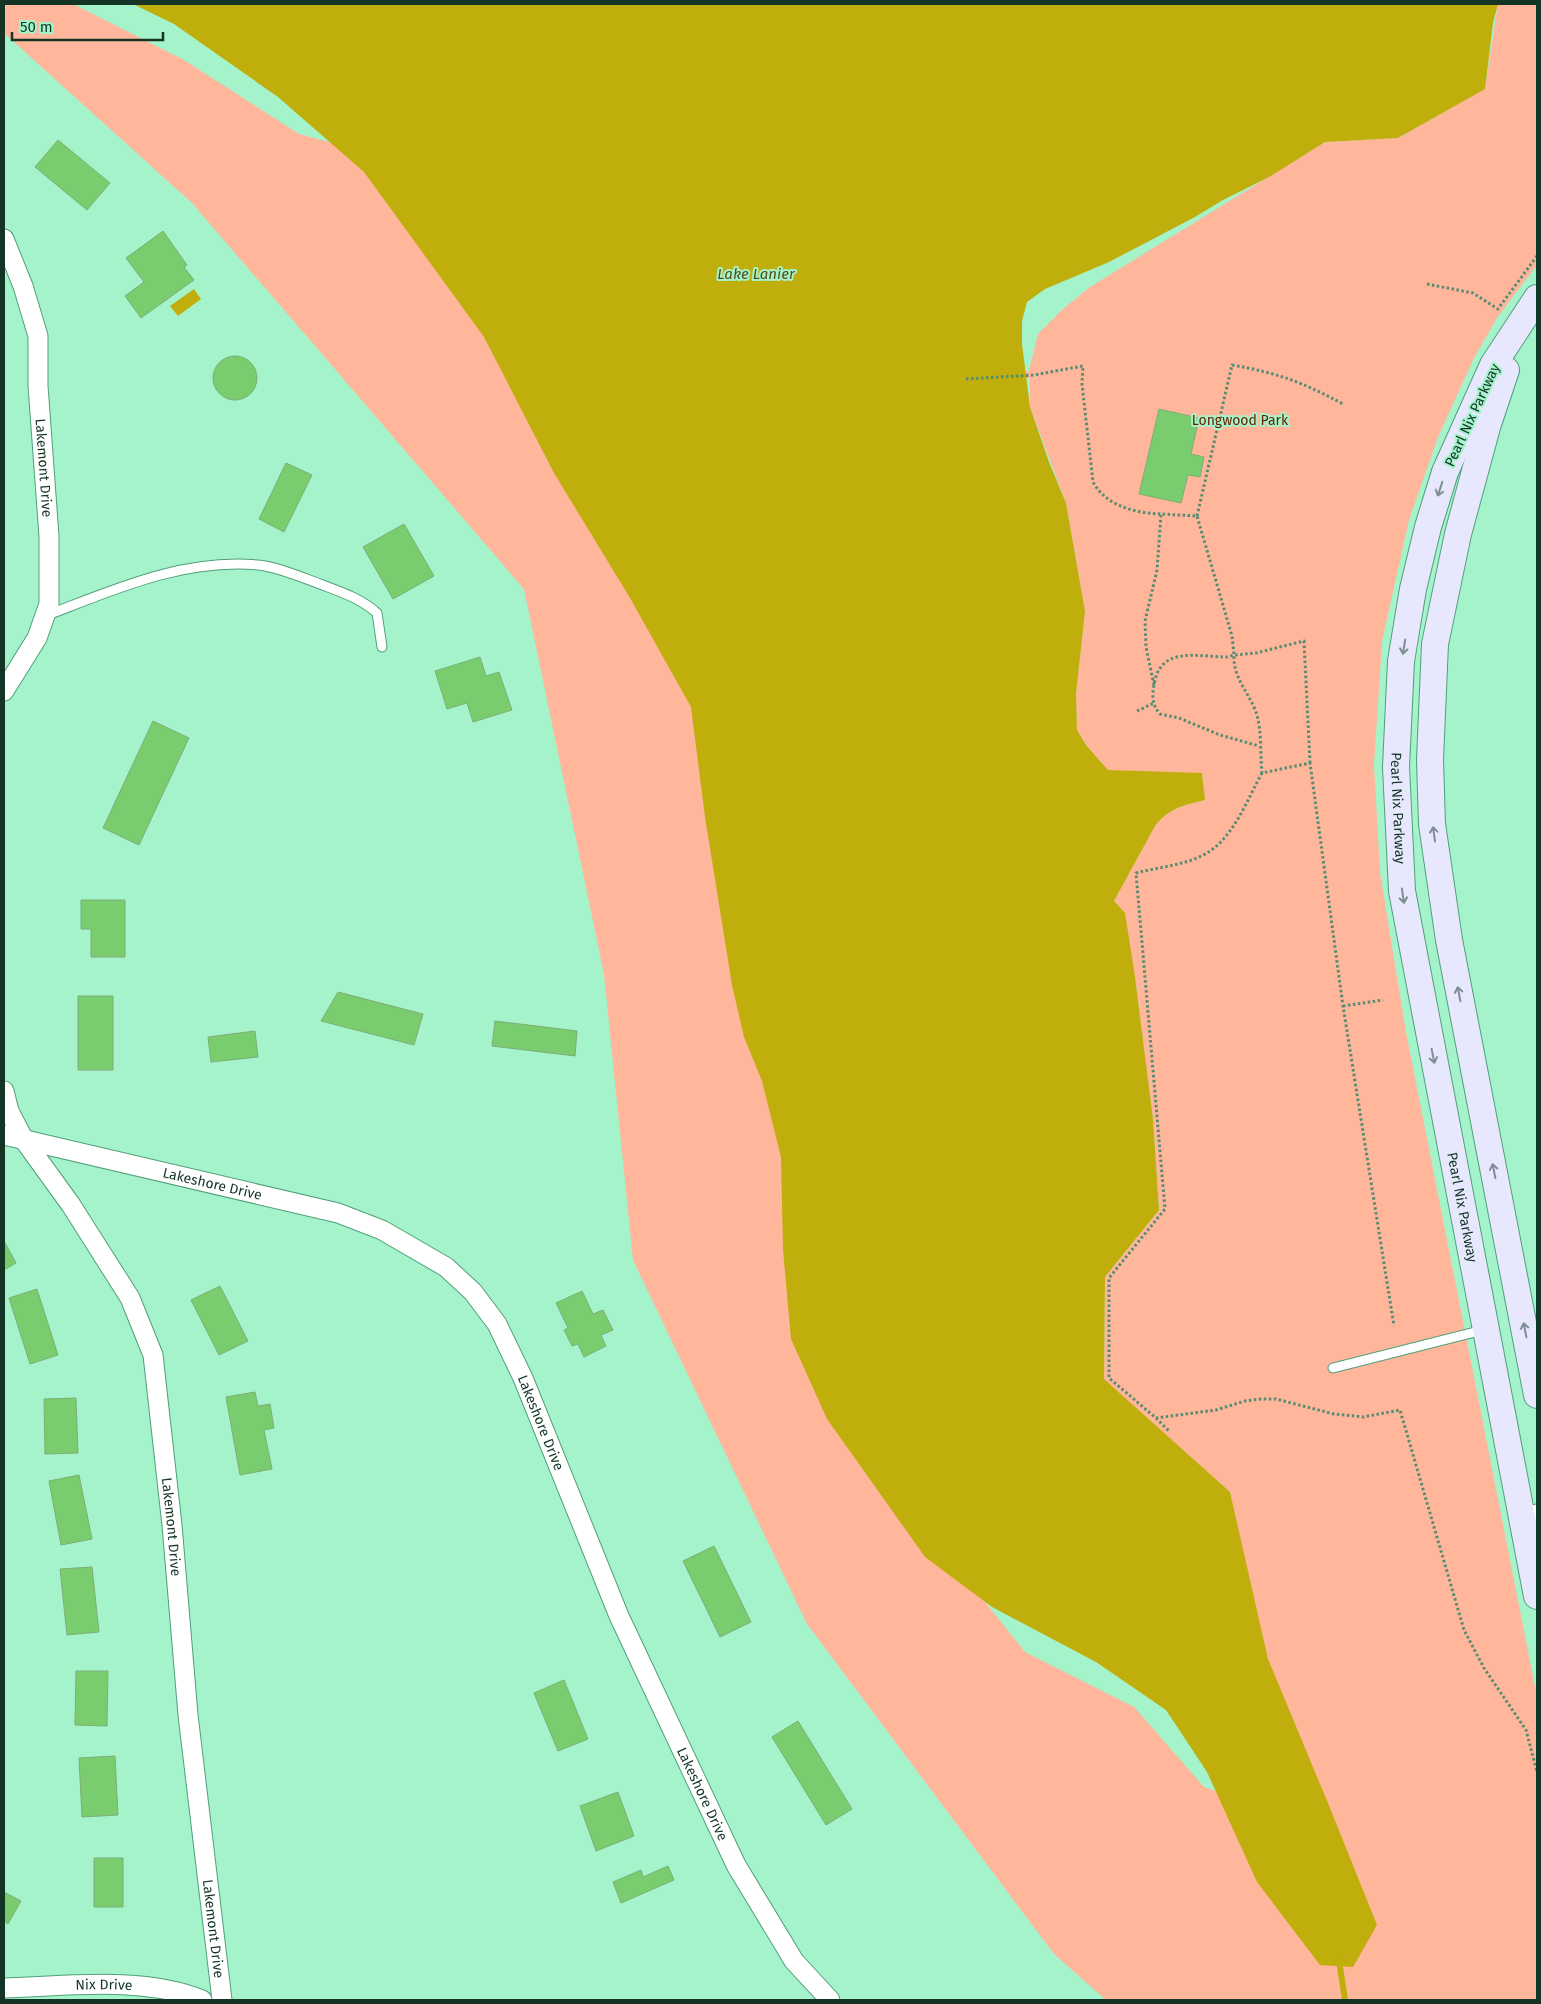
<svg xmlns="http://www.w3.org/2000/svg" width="1541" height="2004" font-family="'Fira Sans',sans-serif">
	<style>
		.green { fill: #ffb69a }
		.water { fill: #c0ae0c }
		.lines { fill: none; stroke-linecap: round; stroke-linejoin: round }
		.stream { stroke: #c0ae0c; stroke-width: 6 }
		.building { fill: #7acd6f; stroke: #7dae76 }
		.lane-casing { stroke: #519f7a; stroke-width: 11 }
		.street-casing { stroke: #519f7a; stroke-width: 21 }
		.secondary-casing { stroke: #519f7a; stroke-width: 28 }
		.path { stroke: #568d72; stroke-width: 3; stroke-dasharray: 2.5 2.5; stroke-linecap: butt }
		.lane { stroke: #fff; stroke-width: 9 }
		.street { stroke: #fff; stroke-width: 19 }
		.secondary { stroke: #e7e8fd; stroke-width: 26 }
		.oneway { stroke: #7e8e92 }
		.labels { text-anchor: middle; stroke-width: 4; stroke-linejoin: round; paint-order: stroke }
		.street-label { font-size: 14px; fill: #143526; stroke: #a4f3cb }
		.park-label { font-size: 14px; fill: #682100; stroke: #a4f3cb }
		.water-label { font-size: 15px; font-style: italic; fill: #544d17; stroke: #a4f3cb }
	</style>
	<rect width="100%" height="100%" fill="#a4f3cb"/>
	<!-- green -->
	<path class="green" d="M4 4H73L184 60 299 134 408 163 650 561 736 805 881 1472 1025 1652 1134 1707 1204 1787 1299 1819 1230 1492 1104 1380 1105 1277 1159 1210 1153 1119 1135 977 1114 901 1155 826C1169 808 1184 805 1205 800L1202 774 1108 770 1086 745 1077 730 1076 694 1085 611 1066 503 1030 407V378L968 382 967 375 1029 371 1038 334 1063 309 1090 287 1325 142 1398 138 1485 89 1498 4H1537V265L1497 318 1474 358 1438 437 1409 520 1382 641 1374 765 1380 873 1406 1032 1537 1697V2000H1106L1054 1954 807 1624 633 1260 604 974 524 589 192 203 4 33Z"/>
	<!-- water -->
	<path class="water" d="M133 4H1498L1493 23 1485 89 1398 138 1325 142 1269 177 1223 200 1195 217 1109 262 1045 289 1027 302 1022 321V344L1030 407 1049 462 1066 503 1085 611 1076 694 1077 730 1086 745 1108 770 1202 773 1205 800C1184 805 1169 808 1155 826L1114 901 1125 913 1135 977 1153 1119 1159 1210 1105 1277 1104 1379 1230 1492 1268 1659 1330 1808 1377 1925 1353 1967 1320 1965 1257 1882 1207 1772 1166 1710 1096 1662 992 1607 925 1557 827 1419 791 1339 783 1249 781 1157 762 1081 744 1037 732 985 705 817 691 707 630 598 554 473 484 337 364 172 278 97 174 24Z
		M194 289 201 299 178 316 170 306Z"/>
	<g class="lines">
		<!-- stream -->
		<path class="stream" d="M1339 1960 1345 2000"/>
	</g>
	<!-- building -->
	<path class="building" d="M58 140 110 183 87 210 35 167Z
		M163 231 187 265 184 267 194 280 141 318 125 296 144 282 126 258Z
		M213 378a22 22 0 1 1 44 0a22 22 0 1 1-44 0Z
		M1159 409 1199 418 1191 454 1204 457 1200 477 1188 475 1181 503 1139 494Z
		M286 463 312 475 284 532 259 519Z
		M404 524 434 576 393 599 363 547Z
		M480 657 486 676 499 672 512 710 473 722 467 703 447 709 435 671Z
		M153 721 189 738 139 845 103 828Z
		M81 900H125V957H91V929H81Z
		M338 992 423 1014 414 1045 321 1021Z
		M78 996H113V1070H78Z
		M495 1021 577 1031 575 1056 492 1046Z
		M255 1031 258 1057 211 1062 208 1037Z
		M4 1241 16 1263 4 1270Z
		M220 1286 248 1341 219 1355 191 1300Z
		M37 1289 58 1355 30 1364 9 1298Z
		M582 1291 593 1314 603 1310 613 1330 601 1335 606 1346 584 1357 578 1344 572 1346 564 1330 568 1328 556 1303Z
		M255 1392 258 1406 270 1404 274 1428 264 1430 272 1469 240 1475 226 1397Z
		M76 1398 78 1453 45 1454 44 1399Z
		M79 1475 92 1539 61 1545 49 1481Z
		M714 1546 751 1622 720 1637 683 1561Z
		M92 1567 99 1632 67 1635 60 1569Z
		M76 1671H108L107 1726 75 1725Z
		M564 1680 588 1739 558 1751 534 1693Z
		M798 1721 852 1809 826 1825 772 1737Z
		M115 1756 118 1815 82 1817 79 1758Z
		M618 1792 634 1836 596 1851 580 1806Z
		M94 1858H123V1907H94Z
		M668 1866 674 1880 621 1903 613 1882 641 1870 643 1877Z
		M4 1892 21 1901 8 1924 4 1921Z"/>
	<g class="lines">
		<defs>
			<path id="lane" d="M45 616C113 590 183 558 258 565 278 567 301 577 320 584 341 592 360 598 377 613L382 647
				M1333 1368 1483 1330"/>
			<g id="street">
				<path id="s1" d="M4 239 23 286 38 336V386L49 536V604L37 638 4 691"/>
				<path id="s2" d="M4 1091 9 1111 24 1140 71 1205 130 1298 153 1355 172 1525 188 1715 222 2000"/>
				<path id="s3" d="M4 1135 338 1213 382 1230 446 1267 473 1292 497 1324 523 1378 619 1616 736 1865 794 1961 830 2000"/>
				<path d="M1524 1520 1537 1514"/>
				<path id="s4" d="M4 1988C66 1986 144 1976 202 2000"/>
			</g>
			<g id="secondary">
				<path id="s5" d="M1537 298 1493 365 1445 472 1428 527 1413 589 1401 661 1396 767 1402 891 1537 1596"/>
				<path d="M1506 370 1487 427 1458 534 1435 644 1430 760 1432 824 1449 940 1537 1395"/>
			</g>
		</defs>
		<!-- lane casing -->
		<use href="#lane" class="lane-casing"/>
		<!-- street casing -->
		<use href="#street" class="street-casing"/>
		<!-- secondary casing -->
		<use href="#secondary" class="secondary-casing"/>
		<!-- path -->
		<path class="path" d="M1427 284 1473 293 1498 309 1537 256
			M966 379 1034 375 1083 366 1082 384 1093 482C1106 506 1135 513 1161 514
			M1197 516 1232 365C1278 373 1302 382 1343 404
			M1154 685 1146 647 1145 621 1157 570 1161 514 1197 516 1232 636 1234 655 1227 657C1198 657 1160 645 1154 685 1152 696 1152 705 1160 714L1179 718 1220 735 1259 746
			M1137 711 1154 703
			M1310 763 1304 641 1256 653 1234 655C1233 678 1248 691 1256 712 1262 730 1260 753 1262 773L1310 763 1343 1006 1394 1326
			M1262 773C1248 798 1234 837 1207 853 1187 865 1159 867 1136 873L1165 1209 1109 1278V1378L1156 1418 1216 1410 1245 1401 1261 1399H1276L1334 1414 1363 1417 1400 1410 1464 1630 1484 1668 1526 1730 1537 1772
			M1343 1006 1383 1000
			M1156 1418 1169 1431"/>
		<!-- lane -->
		<use href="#lane" class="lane"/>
		<!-- street -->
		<use href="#street" class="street"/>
		<!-- secondary -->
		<use href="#secondary" class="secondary"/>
	</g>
	<!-- one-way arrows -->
	<defs><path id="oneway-shaft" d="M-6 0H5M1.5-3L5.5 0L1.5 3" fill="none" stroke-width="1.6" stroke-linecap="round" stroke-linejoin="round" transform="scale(1.25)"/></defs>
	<g class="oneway">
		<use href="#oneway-shaft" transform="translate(1440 489) rotate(108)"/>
		<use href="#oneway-shaft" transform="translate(1404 647) rotate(99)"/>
		<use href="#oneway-shaft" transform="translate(1434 834) rotate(-98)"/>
		<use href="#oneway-shaft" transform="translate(1403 896) rotate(81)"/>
		<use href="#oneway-shaft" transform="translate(1459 994) rotate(-101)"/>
		<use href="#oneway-shaft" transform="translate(1433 1056) rotate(79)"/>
		<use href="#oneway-shaft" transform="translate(1494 1171) rotate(-101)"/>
		<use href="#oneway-shaft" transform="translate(1525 1330) rotate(-101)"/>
	</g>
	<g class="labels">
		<!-- street labels -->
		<g class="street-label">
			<text transform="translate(1472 415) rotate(-65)" y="5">Pearl Nix Parkway</text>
			<text dy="5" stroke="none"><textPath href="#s1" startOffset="235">Lakemont Drive</textPath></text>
			<text dy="5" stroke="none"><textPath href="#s5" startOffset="539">Pearl Nix Parkway</textPath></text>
			<text dy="5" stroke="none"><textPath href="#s3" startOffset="214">Lakeshore Drive</textPath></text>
			<text dy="5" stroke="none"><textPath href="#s5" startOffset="944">Pearl Nix Parkway</textPath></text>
			<text dy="5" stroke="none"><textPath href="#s3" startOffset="649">Lakeshore Drive</textPath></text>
			<text dy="5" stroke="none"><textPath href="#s2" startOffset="478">Lakemont Drive</textPath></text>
			<text dy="5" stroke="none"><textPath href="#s3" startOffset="1054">Lakeshore Drive</textPath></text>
			<text dy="5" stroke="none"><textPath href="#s2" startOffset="882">Lakemont Drive</textPath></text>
			<text dy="5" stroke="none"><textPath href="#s4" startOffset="100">Nix Drive</textPath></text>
		</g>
		<!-- park labels -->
		<g class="park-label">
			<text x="1240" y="425">Longwood Park</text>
		</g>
		<!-- water labels -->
		<g class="water-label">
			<text x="756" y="279">Lake Lanier</text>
		</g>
	</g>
	<!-- border -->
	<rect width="1541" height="2004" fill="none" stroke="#143526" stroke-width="10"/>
	<!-- scale -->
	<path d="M12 32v8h151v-8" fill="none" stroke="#143526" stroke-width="2.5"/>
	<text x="20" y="32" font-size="15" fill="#143526" stroke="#a4f3cb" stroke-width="4" paint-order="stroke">50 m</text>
</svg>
